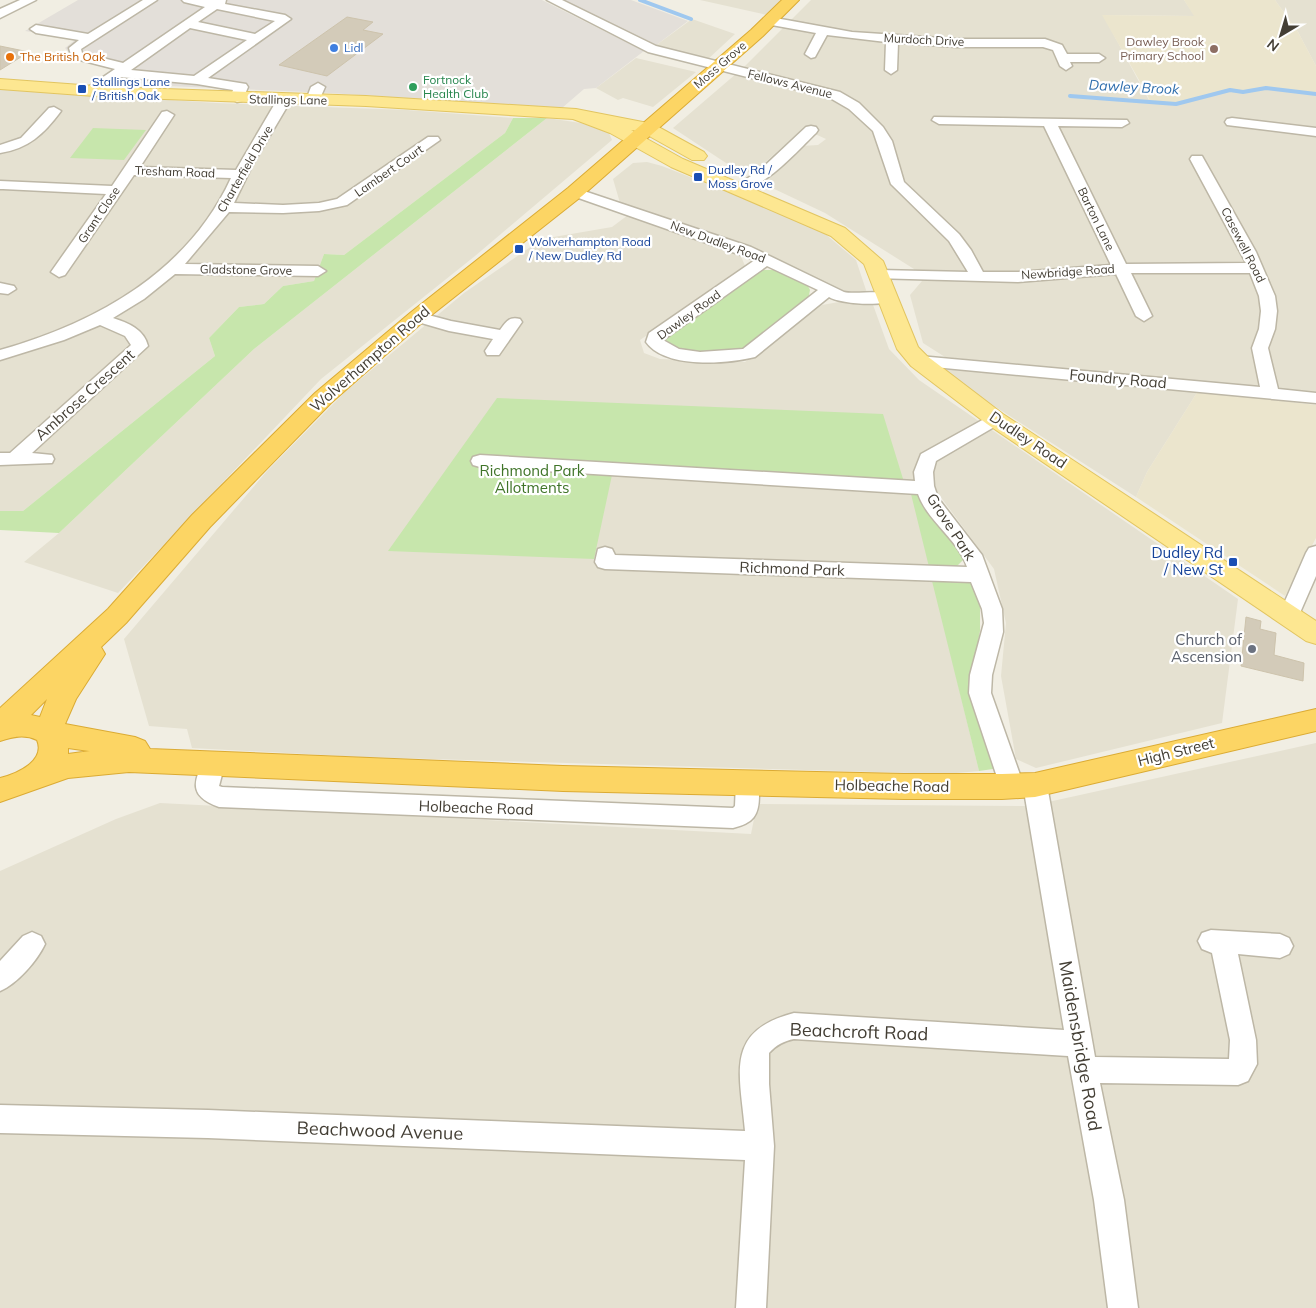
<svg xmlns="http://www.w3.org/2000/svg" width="1316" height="1308" font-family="Mulish,sans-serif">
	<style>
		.residential { fill: #e5e1d1 }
		.industrial { fill: #e3dfd9 }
		.education { fill: #ebe5cd }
		.green { fill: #c7e6ac }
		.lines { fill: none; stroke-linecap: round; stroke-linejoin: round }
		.stream { stroke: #9fc8ef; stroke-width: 4 }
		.building { fill: #d3cbb9; stroke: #cdc3ac }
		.minor-casing { stroke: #bdb7a6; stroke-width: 3 }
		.major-casing { stroke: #e2c561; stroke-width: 2 }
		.highway-casing { stroke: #dbab34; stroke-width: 2 }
		.minor { fill: #fff; fill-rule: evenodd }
		.major { fill: #fde791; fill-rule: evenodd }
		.highway { fill: #fcd564; fill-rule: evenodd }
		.shop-dot { fill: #3f7fe0; stroke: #fff; stroke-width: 2 }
		.education-dot { fill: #8d6e63; stroke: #fff; stroke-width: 2 }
		.food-dot { fill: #e8710a; stroke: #fff; stroke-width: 2 }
		.leisure-dot { fill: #2e9e5b; stroke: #fff; stroke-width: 2 }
		.transit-dot { fill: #1a4fb4; stroke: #fff; stroke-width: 2 }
		.worship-dot { fill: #6b7280; stroke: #fff; stroke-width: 2 }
		.labels { text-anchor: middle; stroke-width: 4.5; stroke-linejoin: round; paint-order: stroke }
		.far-street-label { font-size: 12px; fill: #433e34; stroke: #fff }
		.far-education-label { font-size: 12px; fill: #785e54; stroke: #fff; text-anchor: end }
		.far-shop-label { font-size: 12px; fill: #366cbe; stroke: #fff; text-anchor: start }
		.far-food-label { font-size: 12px; fill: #c56008; stroke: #fff; text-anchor: start }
		.far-leisure-label { font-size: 12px; fill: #27864d; stroke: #fff; text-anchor: start }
		.far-transit-label { font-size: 12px; fill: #164399; stroke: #fff; text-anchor: start }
		.far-water-label { font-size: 14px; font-style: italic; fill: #2f6ead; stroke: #fff }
		.street-label { font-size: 15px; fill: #433e34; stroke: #fff }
		.park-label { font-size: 15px; fill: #3f7428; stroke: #fff }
		.transit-label { font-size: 15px; fill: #164399; stroke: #fff; text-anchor: end }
		.worship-label { font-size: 15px; fill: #5b616d; stroke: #fff; text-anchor: end }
		.near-street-label { font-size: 18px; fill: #433e34; stroke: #fff }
	</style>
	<rect width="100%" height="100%" fill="#f1eee3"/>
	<!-- residential -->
	<path class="residential" d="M700 0H781L767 15Z
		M811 0H1184L1195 16 1103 15 1150 102 1176 104 1214 93 1266 88 1316 94V393L945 357 923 343 910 295 922 281 914 269 825 213 768 186 770 175 801 146 818 145 826 139 815 134 817 129 806 126 753 173 742 171 726 163 673 128 744 67Z
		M1275 0H1316V66L1298 32Z
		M692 19 735 34 707 60 655 46Z
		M636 58 696 72 653 107 623 98 618 100 596 88Z
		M0 89 216 103 407 110 513 118 505 133 344 255 324 254 314 281 283 286 264 304 239 307 209 338 215 356 23 511H0Z
		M547 118 581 123 609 133 612 140 475 256 321 379 118 593 24 562 59 533 254 349Z
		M647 162 662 166 817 227 856 260 867 293 844 291 746 245 620 203 613 179 633 163Z
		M628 215 739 252 746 268 640 340 644 353 660 359 745 362 822 305 839 302H872L889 349 919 380 1238 599 1222 723 1036 768 1016 759 1001 676 1006 623 994 569 934 488 911 490 979 771 946 774 361 757 192 748 187 729 149 726 124 639 267 471 345 392 464 293 542 239 612 227Z
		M939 367 1018 376 1198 391 1147 472 1136 497 938 370Z
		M1316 743V1308H0V871L116 819 160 803 751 834 757 804 1030 806Z"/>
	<!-- industrial -->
	<path class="industrial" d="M78 0H542L644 51 596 88 584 89 562 108 329 93 98 83 115 69 74 57 65 48 76 39 25 31Z
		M563 0H631L688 21 655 46Z"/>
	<!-- education -->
	<path class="education" d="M1184 0H1275L1298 32 1316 66V94L1266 88 1214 93 1176 104 1150 102 1147 94 1102 15 1194 16Z
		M1198 391 1316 405V538L1285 596 1136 497 1147 472Z"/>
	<!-- green -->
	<path class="green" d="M513 118H547L254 349 59 533 0 530V511H23L215 356 209 338 239 307 264 304 283 286 314 281 324 254 344 255 505 133Z
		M93 128 146 130 124 160 70 158Z
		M758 270H776L807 284 810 290 808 300 738 352H684L662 346V338Z
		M497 398 883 414 904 482 612 475 594 559 388 551Z
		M919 489 924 509 962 551 964 559 957 566 929 567 910 490Z
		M931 577 968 581 975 586 980 596V631L973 669 995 758 993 769 979 771Z"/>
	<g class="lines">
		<!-- stream -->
		<path class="stream" d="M640 0 691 19
			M1070 96 1176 104 1230 90 1243 92 1266 88 1316 94"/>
	</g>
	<!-- building -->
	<path class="building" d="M347 17 373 22 363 30 383 34 327 76 279 65Z
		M0 46 29 52 0 70Z
		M1246 617 1261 621 1260 629 1276 633 1274 655 1304 663 1303 681 1241 666Z"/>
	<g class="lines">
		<defs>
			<path id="minor" d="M20 0H36L0 18V9Z
				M143 0H157L81 49 82 53 123 63 205 7 184 2 182 0H226L225 4 285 15 291 19 208 78 246 84 248 87 242 101 237 102 230 98 233 90 197 84 120 77 97 94H87L85 91 87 88 115 69 72 58 69 48 79 40 36 33 30 29 36 25 88 34ZM217 9 275 21 255 34 198 22ZM190 28 247 40 194 76 131 70Z
				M547 0H562L656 46 840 92 859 103 883 127 892 141 904 182 959 234 971 250 983 272H1018L1111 265 1044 126 939 124 932 120 934 117 1127 120 1129 123 1122 127 1058 126 1126 264 1246 263 1190 159 1192 156H1202L1256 252 1275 296 1277 311 1275 329 1268 348 1278 389 1316 393V403L913 365 910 361 913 357 919 356 1260 387 1252 348 1259 329 1261 311 1259 296 1250 273H1131L1152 316 1144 321 1136 316 1116 274 1018 282 873 278 871 275 879 270 968 272 949 241 891 184 873 131 849 109 830 98 648 52Z
				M770 17 852 32 957 39H1045L1062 45 1067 54H1099L1105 58 1099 62H1070L1072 66 1066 70 1060 66 1053 50 1043 47H957L898 43 897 70 891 74 885 70 886 42 827 35 815 57 811 58 805 54 816 33 766 24 764 21 766 18Z
				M318 83 325 87 318 103H308L306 100 311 87Z
				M284 96 291 100 252 166 234 203 283 205 319 203 337 199 428 137H438L440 140 347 205 319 211 283 213 229 212 185 264 318 266 326 271 318 276 175 274 144 299 113 318C128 323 144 329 148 346L32 453 52 455 54 459 52 463 0 465V453H10L131 345 125 336 100 325 64 340 0 360V350C96 323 188 272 231 178L134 175 65 275 59 277 51 272 106 194 3 189H0V181L112 186 162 112 167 111 174 115 140 167 236 170 277 100Z
				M54 107 61 111C44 134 28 149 0 153V145L21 138 49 108Z
				M1232 118 1316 128V136L1227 125 1225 122 1227 119Z
				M811 126 816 127 818 130 816 133C801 147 762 192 741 187L739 184 760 170 806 127Z
				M575 188 751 247 844 292C856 295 890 288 896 297 888 308 840 304 829 297L755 357C727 364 665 369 646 342L649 333 755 260 570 195 568 192ZM767 266 818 290 743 349 700 352 679 349 663 340Z
				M0 283 14 286 16 289 8 294 0 293Z
				M417 312 451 321 500 330C506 322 509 316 520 319L522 322 499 355H487L485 351 493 339 449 331 411 320 409 317 411 314Z
				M995 413 1001 415 1004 419 1001 423 936 461 933 472 934 486 938 498 982 555 1002 609 1003 632 992 675 991 693 1024 786 1020 793 1012 796 1004 793 1000 786 969 693 970 675 984 623 982 609 971 582 605 569 598 567 595 562 598 549 605 547 612 549 615 555 967 567C958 539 928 522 918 494L480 467 473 465 471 461 473 457 480 455 915 481 914 472 921 454Z
				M1316 546V576L1299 615 1296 620 1289 623 1282 620 1279 615 1306 553 1309 548Z
				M214 754 222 756 225 763 219 786 222 787 733 808 735 806 736 783 740 776 748 774 756 776C760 783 759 788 759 795 759 816 753 823 733 828L219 807C188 796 193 782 206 756Z
				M1035 775 1043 778 1047 785 1095 1057 1229 1059 1230 1040 1212 953 1202 949 1198 941 1202 933 1211 930 1280 934 1289 938 1293 946 1289 954 1280 958 1238 954 1256 1040 1257 1064 1248 1081 1238 1085 1100 1083 1124 1200 1138 1308H1108L1094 1200 1068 1056 794 1039C784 1041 776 1045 769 1053V1084L774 1146 766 1308H736L745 1160 208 1138 0 1133V1105L208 1110 745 1131C740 1073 724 1031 794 1013L1064 1030 1023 785 1027 778Z
				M32 932 41 936 45 944C37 961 17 984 0 991V961L23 936Z"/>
			<path id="major" d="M0 79 108 87 366 96 576 109 653 124 704 152 707 156 704 160H692L642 132 631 130 683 159 845 228 883 261 918 347 927 356 1003 414 1316 621V644L1306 641 987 424 911 366 897 349 864 264 831 236 671 167 610 133 573 119 366 106 108 97 0 89Z"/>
			<path id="highway" d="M782 0H799L763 36 582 196 424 321 331 403 210 527 126 623 101 647 105 654 76 699 65 724 135 737 145 741 150 749 563 766 904 774H1002L1035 773 1316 709V731L1035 797 1002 799H904L563 791 129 772 68 778 0 802V778C17 774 46 761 37 740 24 734 13 737 0 741V708L108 609 192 515 315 393 410 313 568 188 751 30ZM47 699 40 717 31 715ZM68 748 89 751H90L68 754Z"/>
		</defs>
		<!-- minor casing -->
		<use href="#minor" class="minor-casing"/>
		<!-- major casing -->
		<use href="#major" class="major-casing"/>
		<!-- highway casing -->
		<use href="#highway" class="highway-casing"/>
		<!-- minor -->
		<use href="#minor" class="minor"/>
		<!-- major -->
		<use href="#major" class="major"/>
		<!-- highway -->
		<use href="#highway" class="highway"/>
	</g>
	<!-- markers -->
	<circle class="shop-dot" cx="334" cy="48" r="5"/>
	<circle class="education-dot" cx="1214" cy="49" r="5"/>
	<circle class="food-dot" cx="10" cy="57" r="5"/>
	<circle class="leisure-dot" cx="413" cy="87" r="5"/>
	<g class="transit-dot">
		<rect x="77" y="84" width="10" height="10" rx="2.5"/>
		<rect x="693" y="172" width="10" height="10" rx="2.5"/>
		<rect x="514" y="244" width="10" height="10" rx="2.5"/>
		<rect x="1228" y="557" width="10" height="10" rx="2.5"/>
	</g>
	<circle class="worship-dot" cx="1252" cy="649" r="5"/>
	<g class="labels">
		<!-- far-street labels -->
		<g class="far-street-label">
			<text transform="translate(924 40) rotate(3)" y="4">Murdoch Drive</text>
			<text transform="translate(720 65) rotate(-41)" y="4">Moss Grove</text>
			<text transform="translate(790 84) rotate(14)" y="4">Fellows Avenue</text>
			<text transform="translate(288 100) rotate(1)" y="4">Stallings Lane</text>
			<text transform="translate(245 169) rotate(-60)" y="4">Charterfield Drive</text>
			<text transform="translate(389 171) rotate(-35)" y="4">Lambert Court</text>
			<text transform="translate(175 172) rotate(2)" y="4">Tresham Road</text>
			<text transform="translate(99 215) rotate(-56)" y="4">Grant Close</text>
			<text transform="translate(1096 219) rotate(64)" y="4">Barton Lane</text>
			<text transform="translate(718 242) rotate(20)" y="4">New Dudley Road</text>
			<text transform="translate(1243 245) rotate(63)" y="4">Casewell Road</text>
			<text transform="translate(246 270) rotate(1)" y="4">Gladstone Grove</text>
			<text transform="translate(1068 272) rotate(-4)" y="4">Newbridge Road</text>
			<text transform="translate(689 315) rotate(-36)" y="4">Dawley Road</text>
		</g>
		<!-- far-education labels -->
		<g class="far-education-label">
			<text x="1204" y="46">Dawley Brook<tspan x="1204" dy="14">Primary School</tspan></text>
		</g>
		<!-- far-shop labels -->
		<g class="far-shop-label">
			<text x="344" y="52">Lidl</text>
		</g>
		<!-- far-food labels -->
		<g class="far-food-label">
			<text x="20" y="61">The British Oak</text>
		</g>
		<!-- far-leisure labels -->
		<g class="far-leisure-label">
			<text x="423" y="84">Fortnock<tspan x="423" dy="14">Health Club</tspan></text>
		</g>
		<!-- far-transit labels -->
		<g class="far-transit-label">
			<text x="92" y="86">Stallings Lane<tspan x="92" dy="14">/ British Oak</tspan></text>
			<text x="708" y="174">Dudley Rd /<tspan x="708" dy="14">Moss Grove</tspan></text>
			<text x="529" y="246">Wolverhampton Road<tspan x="529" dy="14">/ New Dudley Rd</tspan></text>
		</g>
		<!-- far-water labels -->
		<g class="far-water-label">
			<text transform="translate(1134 87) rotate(3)" y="5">Dawley Brook</text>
		</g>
		<!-- street labels -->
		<g class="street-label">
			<text transform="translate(370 359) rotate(-41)" y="5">Wolverhampton Road</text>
			<text transform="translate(1118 379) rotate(5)" y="5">Foundry Road</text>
			<text transform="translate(85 395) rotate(-42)" y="5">Ambrose Crescent</text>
			<text transform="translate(1028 440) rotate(34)" y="5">Dudley Road</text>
			<text transform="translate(951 527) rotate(57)" y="5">Grove Park</text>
			<text transform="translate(792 569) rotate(2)" y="5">Richmond Park</text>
			<text transform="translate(1176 752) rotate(-14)" y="5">High Street</text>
			<text transform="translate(892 786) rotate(1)" y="5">Holbeache Road</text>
			<text transform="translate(476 808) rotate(2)" y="5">Holbeache Road</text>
		</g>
		<!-- park labels -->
		<g class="park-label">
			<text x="532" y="476">Richmond Park<tspan x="532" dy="17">Allotments</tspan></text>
		</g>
		<!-- transit labels -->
		<g class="transit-label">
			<text x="1223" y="558">Dudley Rd<tspan x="1223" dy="17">/ New St</tspan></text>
		</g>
		<!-- worship labels -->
		<g class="worship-label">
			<text x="1242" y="645">Church of<tspan x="1242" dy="17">Ascension</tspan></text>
		</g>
		<!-- near-street labels -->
		<g class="near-street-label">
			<text transform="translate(859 1032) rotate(2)" y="6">Beachcroft Road</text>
			<text transform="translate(1080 1046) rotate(80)" y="6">Maidensbridge Road</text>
			<text transform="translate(380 1131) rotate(2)" y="6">Beachwood Avenue</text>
		</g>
	</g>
	<!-- north arrow -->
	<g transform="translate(1281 35) rotate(218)" stroke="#ffffff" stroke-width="4" paint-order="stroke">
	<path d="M0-4L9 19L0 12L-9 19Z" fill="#433e34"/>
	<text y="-8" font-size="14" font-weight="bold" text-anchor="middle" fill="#433e34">N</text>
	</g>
</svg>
